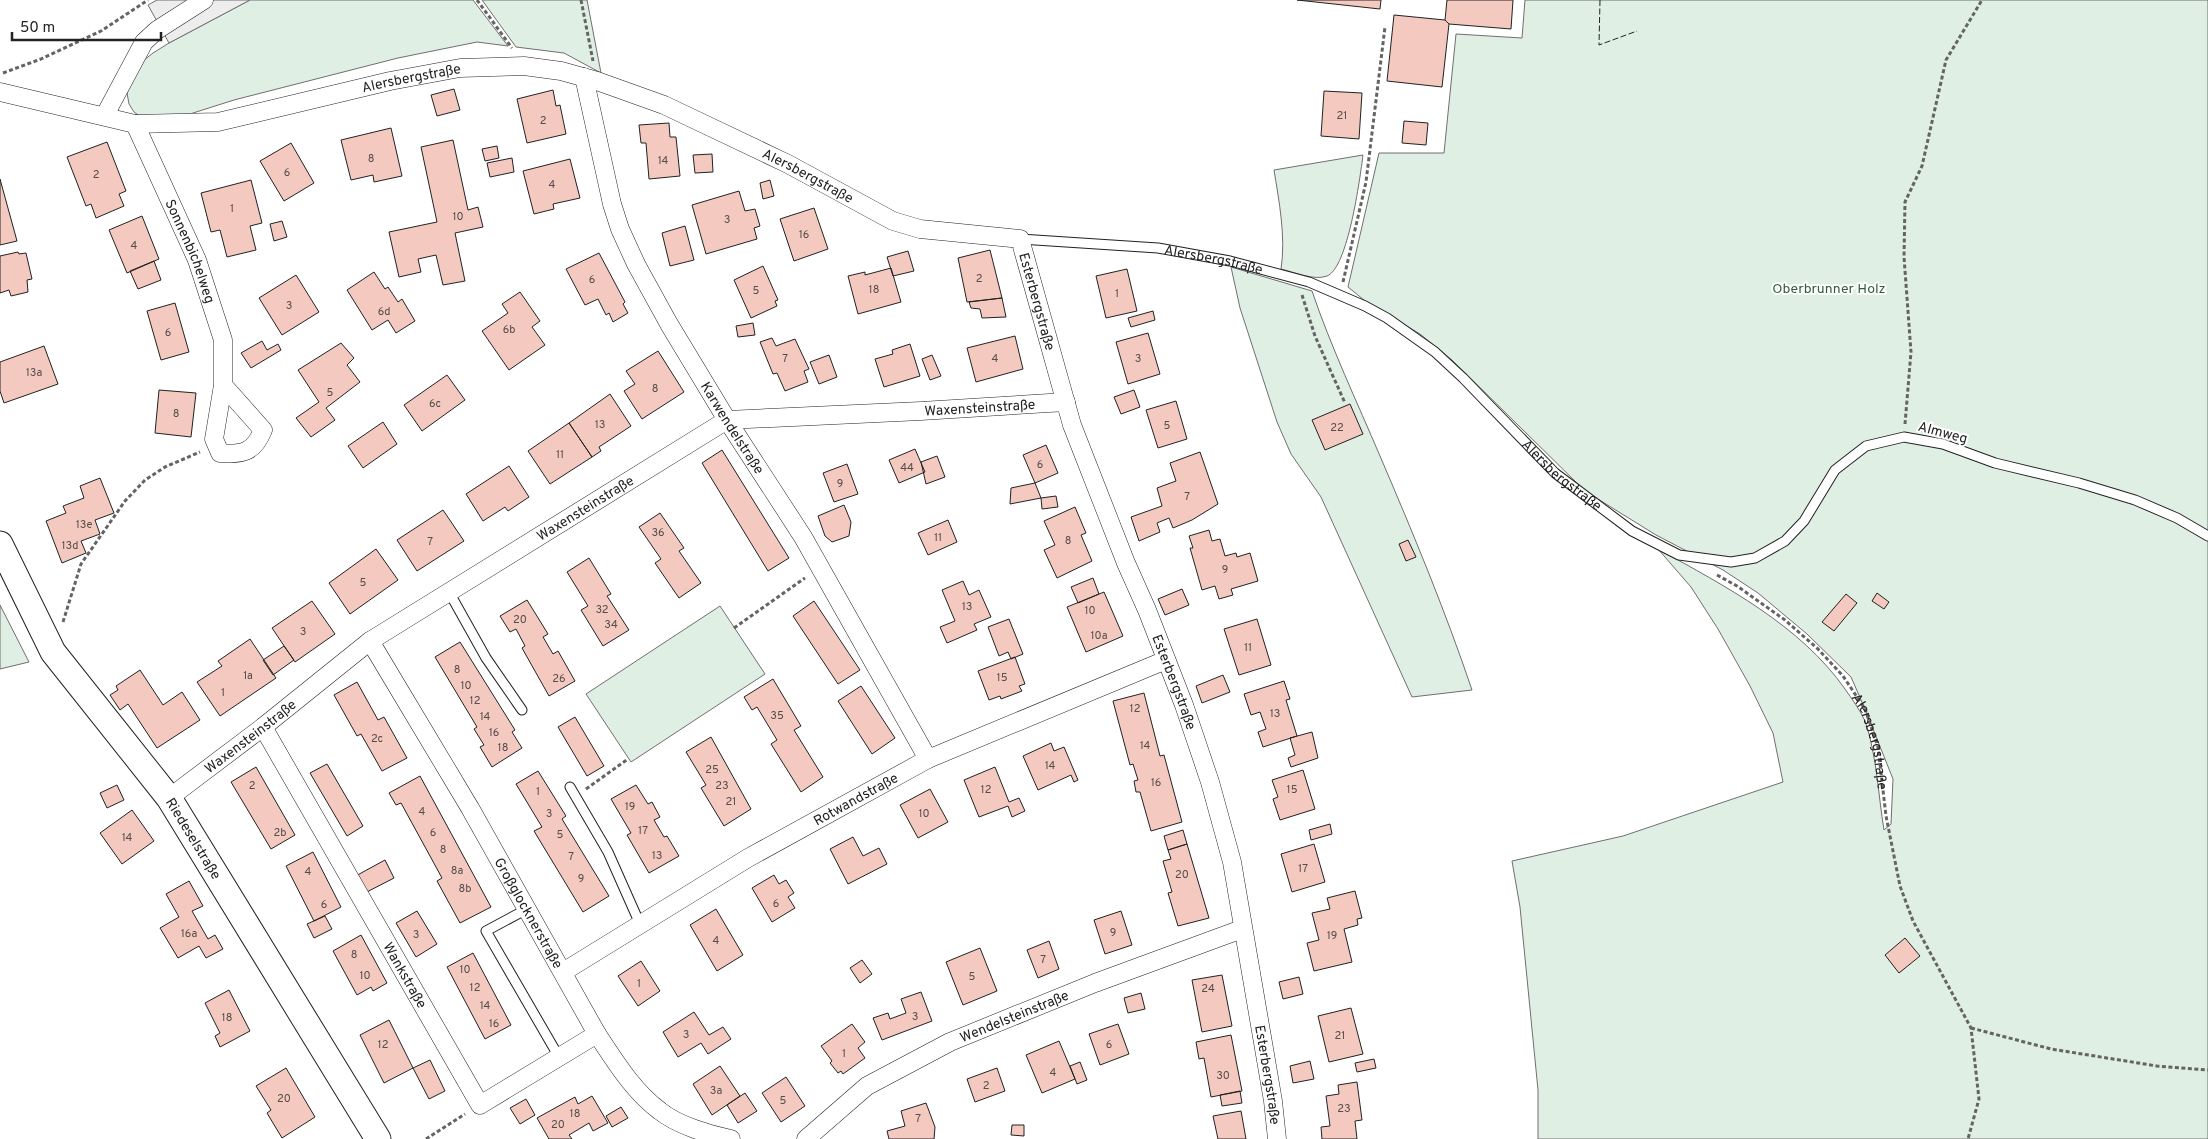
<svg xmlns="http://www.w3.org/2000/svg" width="2208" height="1139" font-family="Overpass,sans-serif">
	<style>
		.green { fill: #e0efe3; stroke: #6f6f6f }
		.parking { fill: #ededed; stroke: #6f6f6f }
		.building { fill: #f3c9c0; stroke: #222 }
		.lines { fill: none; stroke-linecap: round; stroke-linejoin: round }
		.lane-casing { stroke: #222; stroke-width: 11 }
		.street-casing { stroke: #222; stroke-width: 19 }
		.secondary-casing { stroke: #222; stroke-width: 27 }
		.path { stroke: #646464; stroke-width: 3; stroke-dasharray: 4 2.5; stroke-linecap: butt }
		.lane { stroke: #fff; stroke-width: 9 }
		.street { stroke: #fff; stroke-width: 18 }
		.secondary { stroke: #fff; stroke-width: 25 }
		.fence { stroke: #222; stroke-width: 1; stroke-dasharray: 6 2.5; stroke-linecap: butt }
		.labels { text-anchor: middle; stroke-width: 4; stroke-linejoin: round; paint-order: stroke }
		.number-label { font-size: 11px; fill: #564c4a }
		.street-label { font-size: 14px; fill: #222; stroke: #fff }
		.park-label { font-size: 14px; fill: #2f5e38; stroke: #fff }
	</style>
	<rect width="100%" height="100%" fill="#fff"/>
	<!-- green -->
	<path class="green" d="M250 0H473L508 46 477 42 398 58 234 100 171 120 141 117 134 112 129 104 127 93 139 64 153 53 169 43Z
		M482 0H587L601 73 564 53 516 47Z
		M1525 0H2208V1139H1538V1090L1520 907 1512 861 1623 836 1783 782 1773 733 1750 686 1718 629 1691 587 1658 549C1725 586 1800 625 1845 689 1852 699 1860 710 1865 721 1877 756 1878 794 1884 830L1891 824 1893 779 1865 709 1851 677 1807 634 1758 593 1723 570 1656 535 1585 491 1452 360 1420 334 1364 300 1348 287 1379 153H1444L1456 34 1522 38Z
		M1363 155C1360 178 1348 268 1327 276 1314 281 1294 272 1281 269 1286 237 1279 201 1274 170Z
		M1231 267 1312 291C1331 347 1357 402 1380 456 1413 533 1445 610 1472 690L1412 697 1321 497 1291 454 1277 422 1240 308Z
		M0 605 29 662 0 669Z
		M720 606 765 674 631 762 586 694Z"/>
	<!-- parking -->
	<path class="parking" d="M157 0H250L169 43 148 5Z"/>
	<!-- building -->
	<path class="building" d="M1297 0H1381L1380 9Z
		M1447 0H1513L1511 29 1449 24 1445 20Z
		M1394 15 1445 20 1449 24 1442 87 1387 81Z
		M454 89 460 110 437 116 431 95Z
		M553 90 556 106 560 105 566 134 527 143 517 99Z
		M1324 91 1362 93 1359 139 1321 136Z
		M1404 121 1428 123 1426 145 1402 143Z
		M669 123 670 137H676L680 176 649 179 646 143H641L639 125Z
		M391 128 402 176 374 182 373 175 351 180 341 140Z
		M453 140 468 210 478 207 483 227 455 233 465 281 443 285 436 255 418 259 421 272 399 277 389 232 437 222 421 147Z
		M107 142 126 191 119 194 124 206 96 218 91 204 86 206 67 157Z
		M291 143 314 183 284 201 260 161Z
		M497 146 499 158 485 161 482 149Z
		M712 154 713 172 695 173 693 155Z
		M512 158 514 172 490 177 487 163Z
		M570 159 580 198 553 204 554 209 534 214 523 171Z
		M0 179 17 241 0 245Z
		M251 180 262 223 250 226 256 250 227 257 220 230 211 232 201 193Z
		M770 180 774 196 763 199 760 183Z
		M739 191 745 211 755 209 760 226 754 228 757 239 706 254 692 205Z
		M814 208 828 249 794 261 780 219Z
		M142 216 159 259 127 273 109 230Z
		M282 221 287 237 274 241 270 224Z
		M685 226 694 260 670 266 662 233Z
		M990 250 1002 298 967 302 958 258Z
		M908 251 914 271 893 276 887 257Z
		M18 252 19 254 26 253 32 279 27 280 28 292 11 296 9 290 0 293V256Z
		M599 253 625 302 623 304 628 313 613 322 609 313 606 315 598 299 585 305 566 269Z
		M154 261 161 280 138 289 130 271Z
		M763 266 778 300 775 301 777 306 751 318 734 280Z
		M891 268 901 302 858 314 848 276 865 272V275Z
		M1127 269 1137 311 1106 318 1096 276Z
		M374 272 385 289 388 287 398 302 402 299 415 321 396 333 388 320 372 330 347 290Z
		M296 275 319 312 282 335 259 298Z
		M520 292 540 321 532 327 545 345 509 370 482 331 508 313 502 304Z
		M1002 298 1006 317 982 318 980 309 971 308 969 302Z
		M175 303 189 352 161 360 147 311Z
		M1153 311 1155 320 1131 327 1128 318Z
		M753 323 755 335 738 337 736 326Z
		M1148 333 1160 374 1128 384 1116 342Z
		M1015 336 1023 369 976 382 967 348Z
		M772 338 776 346 795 339 809 369 804 371 808 382 785 391 777 373 773 374 760 342Z
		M262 341 267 350 278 344 281 350 251 368 241 353Z
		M341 343 354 358 347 365 360 382 326 408 335 420 311 437 296 418 319 402 298 370Z
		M910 344 920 376 884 387 875 359 893 354 892 350Z
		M44 346 58 384 4 403 0 391V362Z
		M658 351 684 392 642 419 624 391 635 384 626 371Z
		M829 355 837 377 819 384 810 362Z
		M932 355 941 376 930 380 922 359Z
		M447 375 465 400 422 431 404 405Z
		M159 390 196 393 191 437 155 433Z
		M1134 390 1140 407 1121 414 1114 397Z
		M610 394 631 426 599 447 601 451 592 457 569 423Z
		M1176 401 1187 439 1158 448 1146 410Z
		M1350 404 1363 434 1325 450 1312 420Z
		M383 422 397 444 363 468 348 446Z
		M569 423 592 457 550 484 528 451Z
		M1046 445 1058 473 1035 483 1023 455Z
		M915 449 925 472 899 483 889 460Z
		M722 450 789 558 768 571 702 463Z
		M1200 452 1218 504 1192 520 1173 528 1169 518 1157 523 1160 532 1139 541 1131 517 1162 506 1157 488 1176 481 1170 463Z
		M937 456 945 477 926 484 921 462Z
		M847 464 858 494 834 502 823 473Z
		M509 466 529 497 508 511 505 507 483 521 466 494Z
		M100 478 114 513 95 520 100 534 81 541 86 553 62 563 46 521 66 513 63 506 84 498 80 486Z
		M1035 483 1041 498 1010 504 1011 488Z
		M1056 496 1058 507 1042 509 1041 498Z
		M844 505 851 522 849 536 832 542 825 536 818 516Z
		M1075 507 1086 533 1081 535 1092 561 1057 578 1044 550 1055 545 1044 521Z
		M443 510 464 541 417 571 397 540Z
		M660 513 684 548 679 551 701 583 679 598 655 563 661 559 639 527Z
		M948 520 957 542 928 555 918 533Z
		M1209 530 1212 541 1220 539 1225 556 1236 553 1237 557 1250 553 1258 581 1231 589 1233 595 1219 599 1215 586 1202 590 1190 548H1193L1189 536Z
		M1408 540 1416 557 1406 561 1399 544Z
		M376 549 398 580 350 614 329 583Z
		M589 558 611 594 607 596 629 630 603 646 581 610 588 606 567 572Z
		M1093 578 1099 594 1078 603 1071 587Z
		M963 581 969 595 979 590 991 617 974 624 977 630 947 643 940 627 955 621 942 590Z
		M1182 589 1189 605 1165 615 1158 599Z
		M1104 592 1123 636 1086 652 1067 607Z
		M1877 593 1889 602 1884 609 1872 601Z
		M1846 594 1857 603 1834 631 1822 622Z
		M527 600 548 634 543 637 553 654 558 651 575 681 549 696 522 648 525 646 516 629 510 632 500 616Z
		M312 601 335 634 295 662 272 628Z
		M814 601 860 670 838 684 793 616Z
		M1009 619 1023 654 1011 659 1008 652 999 656 988 627Z
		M1257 619 1271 665 1239 675 1224 629Z
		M250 639 276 678 220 716 197 682 222 666 218 661Z
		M460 642 515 730 512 732 522 748 492 767 480 747 484 745 474 729 477 727 435 657Z
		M284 646 294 660 273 675 263 660Z
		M1015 657 1025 684 1019 686 1022 691 1001 699 1000 696 989 700 978 671Z
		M140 670 163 705 182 692 200 720 157 748 128 704 120 710 110 695 118 690 116 686Z
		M1223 675 1230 692 1202 703 1196 686Z
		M773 679 801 726 794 730 823 777 801 792 771 744 777 740 757 707 752 710 744 697Z
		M1284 681 1290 699 1286 700 1297 736 1263 747 1258 732 1266 729 1260 712 1251 715 1244 694Z
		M357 682 378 720 384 717 407 758 382 771 361 734 357 736 334 695Z
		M861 686 895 738 872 754 838 701Z
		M1144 693 1160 756 1164 755 1182 822 1151 831 1140 792H1136L1134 781 1138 780 1133 764 1130 765 1113 701Z
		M575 717 604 766 587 776 558 727Z
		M1312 732 1318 758 1291 767 1288 758 1295 755 1290 738Z
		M711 737 751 809 724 826 701 788 706 785 686 752Z
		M1051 743 1054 751 1064 747 1078 780 1074 782 1071 775 1038 790 1023 756Z
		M327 764 363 826 347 836 310 773Z
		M256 767 295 835 271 849 231 782Z
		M995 767 1009 802 1019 798 1025 811 1012 817 1008 806 979 817 964 780Z
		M1303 770 1315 809 1280 820 1273 799 1278 797 1272 780Z
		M538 771 566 816 562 819 609 896 583 912 534 831 542 827 516 784Z
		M420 776 491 907 460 923 437 881 442 878 401 803 396 805 389 793Z
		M117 785 124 800 107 808 100 793Z
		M636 785 648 804 652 802 660 817 654 820 664 837 667 836 679 856 649 873 627 835 631 833 611 799Z
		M930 789 948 822 918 838 900 805Z
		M132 810 154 841 122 864 100 833Z
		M1330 824 1332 834 1311 840 1309 830Z
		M1183 830 1187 844 1168 850 1164 836Z
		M853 837 863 856 879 848 887 864 848 884 830 849Z
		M1187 844 1209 918 1178 926 1168 893 1172 892 1163 861 1171 859 1168 850Z
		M1314 844 1325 882 1292 892 1281 854Z
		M313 852 341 907 314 921 286 866Z
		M385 860 394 878 361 895 352 878Z
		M774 875 779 884 786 880 794 893 788 897 795 908 772 922 752 888Z
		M189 881 203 906 192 911 208 939 215 935 223 949 206 958 199 946 178 958 160 928 179 917 166 894Z
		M1355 891 1362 918 1357 919 1358 925 1344 929 1352 962 1314 971 1307 943 1319 940 1312 913 1330 909 1327 898Z
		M716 909 743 955 717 971 690 925Z
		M417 911 437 944 416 957 396 923Z
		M1121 911 1132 945 1105 954 1094 920Z
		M325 916 332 929 314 938 307 924Z
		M361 935 387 983 373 991 371 987 357 995 333 951Z
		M1905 938 1920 956 1899 973 1885 955Z
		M1049 941 1059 969 1038 978 1027 950Z
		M980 948 997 991 963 1005 946 962Z
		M473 953 511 1025 485 1039 447 967Z
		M862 960 872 974 860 983 850 968Z
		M641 961 660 991 638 1006 618 976Z
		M1222 975 1232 1026 1202 1032 1192 980Z
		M1299 977 1303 994 1283 999 1279 982Z
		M229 990 250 1031 220 1047 215 1036 220 1033 205 1003Z
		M921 992 932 1021 882 1040 873 1018 888 1013 890 1019 906 1013 901 999Z
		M1141 993 1145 1009 1128 1013 1124 998Z
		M1351 1008 1363 1054 1329 1062 1318 1016Z
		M694 1012 709 1035 723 1027 731 1039 708 1054 701 1043 678 1057 663 1032Z
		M389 1020 413 1068 384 1083 360 1035Z
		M852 1024 865 1042 858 1048 865 1058 843 1074 841 1071 838 1073 830 1063 832 1061 821 1046Z
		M1118 1024 1129 1054 1100 1065 1089 1034Z
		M1231 1035 1242 1091 1211 1097 1204 1058 1199 1059 1196 1042Z
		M1059 1041 1075 1079 1042 1093 1026 1055Z
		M1374 1059 1376 1068 1357 1072 1355 1063Z
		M430 1060 445 1091 429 1099 413 1068Z
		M1310 1061 1314 1079 1293 1083 1290 1066Z
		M1080 1062 1087 1080 1077 1084 1070 1066Z
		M720 1066 740 1096 712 1115 693 1084Z
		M286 1068 315 1117 282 1138 267 1113 271 1110 256 1086Z
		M997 1068 1005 1091 975 1102 967 1079Z
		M786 1077 805 1106 781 1122 762 1093Z
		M1357 1082 1362 1120 1355 1121 1357 1139H1322L1321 1127 1330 1126 1326 1096 1339 1094 1338 1085Z
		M1240 1091 1242 1103 1222 1106 1220 1095Z
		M745 1093 757 1111 738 1123 727 1105Z
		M592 1096 608 1123 593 1131 589 1123 569 1135 572 1139H549L537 1118 575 1097 578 1104Z
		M526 1099 535 1115 520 1124 510 1108Z
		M926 1103 935 1127 934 1139H889L887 1131 905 1126 901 1111Z
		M621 1107 628 1118 612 1127 606 1116Z
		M1241 1111 1246 1139H1218L1213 1116Z
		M1012 1125H1024V1136L1011 1135Z"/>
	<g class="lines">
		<defs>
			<g id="lane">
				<path id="s2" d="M1020 239 1158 248 1230 261 1309 282 1365 306 1387 318 1435 352 1463 378 1555 473 1632 531 1679 555 1731 562 1755 558 1785 541 1804 521 1835 470 1866 446 1904 437 1943 444 1995 463 2079 483 2135 500 2177 518 2208 536"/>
				<path d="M449 592 486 658 522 710"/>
				<path d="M570 787 608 852 640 924"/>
				<path d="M527 909 486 931 559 1057"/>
			</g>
			<g id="street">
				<path id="s3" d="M584 77 612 204 620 229 636 264 669 324 727 420 803 537 928 759"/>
				<path id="s4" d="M0 92 135 124 218 122 390 81 460 68 524 66 561 71 597 81 664 105 788 164 893 221 920 229 1020 239 1072 425 1126 563 1147 610 1184 705 1210 782 1232 862 1273 1101 1277 1139"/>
				<path d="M105 115 144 42 157 30 204 0"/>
				<path id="s5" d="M135 124 197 260 223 340V385L214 439 220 453C243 455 254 452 263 430L223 385"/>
				<path id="s6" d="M370 641 470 808 597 1034C615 1061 633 1091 660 1111 677 1125 710 1135 731 1139"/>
				<path id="s7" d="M263 727 480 1105 597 1034"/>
				<path id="s8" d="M169 798 263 727 370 641 727 420 921 411 1066 402"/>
				<path id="s9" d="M563 972 748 858 928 759 1166 660"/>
				<path id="s10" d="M806 1139 867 1086 950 1042 1095 983 1242 929"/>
			</g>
			<g id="secondary">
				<path id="s11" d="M0 544 53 652 169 798 378 1139"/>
			</g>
		</defs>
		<!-- lane casing -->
		<use href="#lane" class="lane-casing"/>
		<!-- street casing -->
		<use href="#street" class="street-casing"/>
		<!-- secondary casing -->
		<use href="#secondary" class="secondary-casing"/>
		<!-- path -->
		<g class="path">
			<path d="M477 0 512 48"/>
			<path d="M581 0 593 61"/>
			<path d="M3 73 41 59 101 31 148 0"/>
			<path d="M1343 282 1366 182 1385 27"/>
			<path d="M1302 295 1315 336 1345 403"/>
			<path d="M1905 424 1911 352 1904 257 1905 202 1922 166 1946 60 1982 0"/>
			<path id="s1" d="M1717 575 1737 586 1785 620 1818 649 1843 676 1865 709 1878 747 1886 816 1900 886 1913 921 1971 1028 1979 1099 1968 1139"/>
			<path d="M63 622 81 564 125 501 145 480 165 467 200 452"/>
			<path d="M734 628 805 578"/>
			<path d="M586 789 628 759"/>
			<path d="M1971 1028 2051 1049 2157 1066 2208 1070"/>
			<path d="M426 1139 465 1114"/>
		</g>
		<!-- lane -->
		<use href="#lane" class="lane"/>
		<!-- street -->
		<use href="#street" class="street"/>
		<!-- secondary -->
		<use href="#secondary" class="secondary"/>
		<!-- fence -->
		<path class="fence" d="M1600 0 1599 45 1637 31"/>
	</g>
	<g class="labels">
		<!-- number labels -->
		<g class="number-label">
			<text x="1342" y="119">21</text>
			<text x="543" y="124">2</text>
			<text x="371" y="162">8</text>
			<text x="663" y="164">14</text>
			<text x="287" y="176">6</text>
			<text x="96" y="178">2</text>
			<text x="552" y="188">4</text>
			<text x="232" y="212">1</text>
			<text x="458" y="220">10</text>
			<text x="727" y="223">3</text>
			<text x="804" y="238">16</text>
			<text x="134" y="249">4</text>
			<text x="979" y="282">2</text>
			<text x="592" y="283">6</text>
			<text x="874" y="293">18</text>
			<text x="756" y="294">5</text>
			<text x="1117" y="297">1</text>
			<text x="289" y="309">3</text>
			<text x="384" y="315">6d</text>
			<text x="509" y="333">6b</text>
			<text x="168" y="336">6</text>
			<text x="785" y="362">7</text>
			<text x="995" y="362">4</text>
			<text x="1138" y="362">3</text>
			<text x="34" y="376">13a</text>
			<text x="655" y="392">8</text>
			<text x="330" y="396">5</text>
			<text x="435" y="407">6c</text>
			<text x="176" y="417">8</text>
			<text x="600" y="428">13</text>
			<text x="1167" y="429">5</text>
			<text x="1337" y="431">22</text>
			<text x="560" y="458">11</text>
			<text x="1040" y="468">6</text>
			<text x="907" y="471">44</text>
			<text x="840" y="487">9</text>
			<text x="1187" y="500">7</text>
			<text x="84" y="528">13e</text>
			<text x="658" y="536">36</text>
			<text x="938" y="541">11</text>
			<text x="1068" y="544">8</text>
			<text x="430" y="545">7</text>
			<text x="70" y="549">13d</text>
			<text x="1225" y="573">9</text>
			<text x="363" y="586">5</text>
			<text x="967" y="610">13</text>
			<text x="602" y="613">32</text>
			<text x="1090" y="614">10</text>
			<text x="520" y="623">20</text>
			<text x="611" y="628">34</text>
			<text x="303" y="635">3</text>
			<text x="1099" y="639">10a</text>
			<text x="1248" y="651">11</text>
			<text x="457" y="673">8</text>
			<text x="248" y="679">1a</text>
			<text x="1002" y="681">15</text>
			<text x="559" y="682">26</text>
			<text x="466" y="689">10</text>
			<text x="223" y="696">1</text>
			<text x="475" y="704">12</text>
			<text x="1135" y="712">12</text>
			<text x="1275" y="717">13</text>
			<text x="777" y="719">35</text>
			<text x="485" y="720">14</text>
			<text x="494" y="736">16</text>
			<text x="377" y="742">2c</text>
			<text x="1145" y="749">14</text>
			<text x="503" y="751">18</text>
			<text x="1050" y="769">14</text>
			<text x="712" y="773">25</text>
			<text x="1156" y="786">16</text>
			<text x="252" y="789">2</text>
			<text x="722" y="789">23</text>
			<text x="986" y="793">12</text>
			<text x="1292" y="793">15</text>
			<text x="538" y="795">1</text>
			<text x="731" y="805">21</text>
			<text x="630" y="810">19</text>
			<text x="422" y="815">4</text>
			<text x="549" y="817">3</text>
			<text x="924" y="817">10</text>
			<text x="643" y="834">17</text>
			<text x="280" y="836">2b</text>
			<text x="433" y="836">6</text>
			<text x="560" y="838">5</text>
			<text x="127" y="841">14</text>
			<text x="443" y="853">8</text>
			<text x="657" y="859">13</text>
			<text x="571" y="860">7</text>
			<text x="1303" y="872">17</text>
			<text x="457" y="874">8a</text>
			<text x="308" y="875">4</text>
			<text x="1182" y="878">20</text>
			<text x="581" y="882">9</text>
			<text x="465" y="892">8b</text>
			<text x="776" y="907">6</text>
			<text x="324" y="908">6</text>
			<text x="1113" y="936">9</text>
			<text x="189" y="937">16a</text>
			<text x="416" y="938">3</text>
			<text x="1332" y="939">19</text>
			<text x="716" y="944">4</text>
			<text x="354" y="958">8</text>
			<text x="1043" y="963">7</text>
			<text x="465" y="973">10</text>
			<text x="365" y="979">10</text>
			<text x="972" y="980">5</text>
			<text x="639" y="987">1</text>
			<text x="475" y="991">12</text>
			<text x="1208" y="992">24</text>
			<text x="485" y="1009">14</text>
			<text x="915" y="1020">3</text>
			<text x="227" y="1021">18</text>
			<text x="494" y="1027">16</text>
			<text x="686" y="1038">3</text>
			<text x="1340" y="1039">21</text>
			<text x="383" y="1048">12</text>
			<text x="1109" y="1048">6</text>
			<text x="844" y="1057">1</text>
			<text x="1053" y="1076">4</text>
			<text x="1223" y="1079">30</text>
			<text x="986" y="1089">2</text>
			<text x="716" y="1094">3a</text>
			<text x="284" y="1102">20</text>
			<text x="783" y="1104">5</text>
			<text x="1344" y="1112">23</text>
			<text x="575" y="1117">18</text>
			<text x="918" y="1122">7</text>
			<text x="558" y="1128">20</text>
		</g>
		<!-- street labels -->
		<g class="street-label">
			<text dy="5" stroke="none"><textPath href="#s4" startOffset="420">Alersbergstraße</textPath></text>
			<text dy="5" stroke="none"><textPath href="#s4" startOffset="840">Alersbergstraße</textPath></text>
			<text dy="5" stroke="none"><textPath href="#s5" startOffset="139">Sonnenbichelweg</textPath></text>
			<text dy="5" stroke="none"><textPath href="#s2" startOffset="195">Alersbergstraße</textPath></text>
			<text dy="5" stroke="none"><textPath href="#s4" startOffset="1130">Esterbergstraße</textPath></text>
			<text dy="5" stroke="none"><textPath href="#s8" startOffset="928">Waxensteinstraße</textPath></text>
			<text dy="5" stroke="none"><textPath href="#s3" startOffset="385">Karwendelstraße</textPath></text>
			<text transform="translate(1943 432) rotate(15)" y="5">Almweg</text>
			<text dy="5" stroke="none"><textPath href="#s2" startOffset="615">Alersbergstraße</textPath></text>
			<text dy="5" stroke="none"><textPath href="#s8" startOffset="508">Waxensteinstraße</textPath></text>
			<text dy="5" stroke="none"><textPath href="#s4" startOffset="1535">Esterbergstraße</textPath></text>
			<text dy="5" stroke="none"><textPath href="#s8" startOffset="102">Waxensteinstraße</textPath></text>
			<text dy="5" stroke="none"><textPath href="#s1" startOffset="235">Alersbergstraße</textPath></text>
			<text dy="5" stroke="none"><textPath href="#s9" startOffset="340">Rotwandstraße</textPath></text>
			<text dy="5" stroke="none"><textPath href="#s11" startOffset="354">Riedeselstraße</textPath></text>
			<text dy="5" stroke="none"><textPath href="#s6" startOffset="315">Großglocknerstraße</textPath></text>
			<text dy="5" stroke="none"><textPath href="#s7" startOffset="286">Wankstraße</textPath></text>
			<text dy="5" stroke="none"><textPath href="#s10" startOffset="244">Wendelsteinstraße</textPath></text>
			<text dy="5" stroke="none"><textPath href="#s4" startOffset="1940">Esterbergstraße</textPath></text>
		</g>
		<!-- park labels -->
		<g class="park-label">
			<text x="1829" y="293">Oberbrunner Holz</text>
		</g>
	</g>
	<!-- scale -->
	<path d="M12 32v8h149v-8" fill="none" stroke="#222222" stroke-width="2.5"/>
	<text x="20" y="32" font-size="15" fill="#222222" stroke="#ffffff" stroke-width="4" paint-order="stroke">50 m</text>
</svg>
